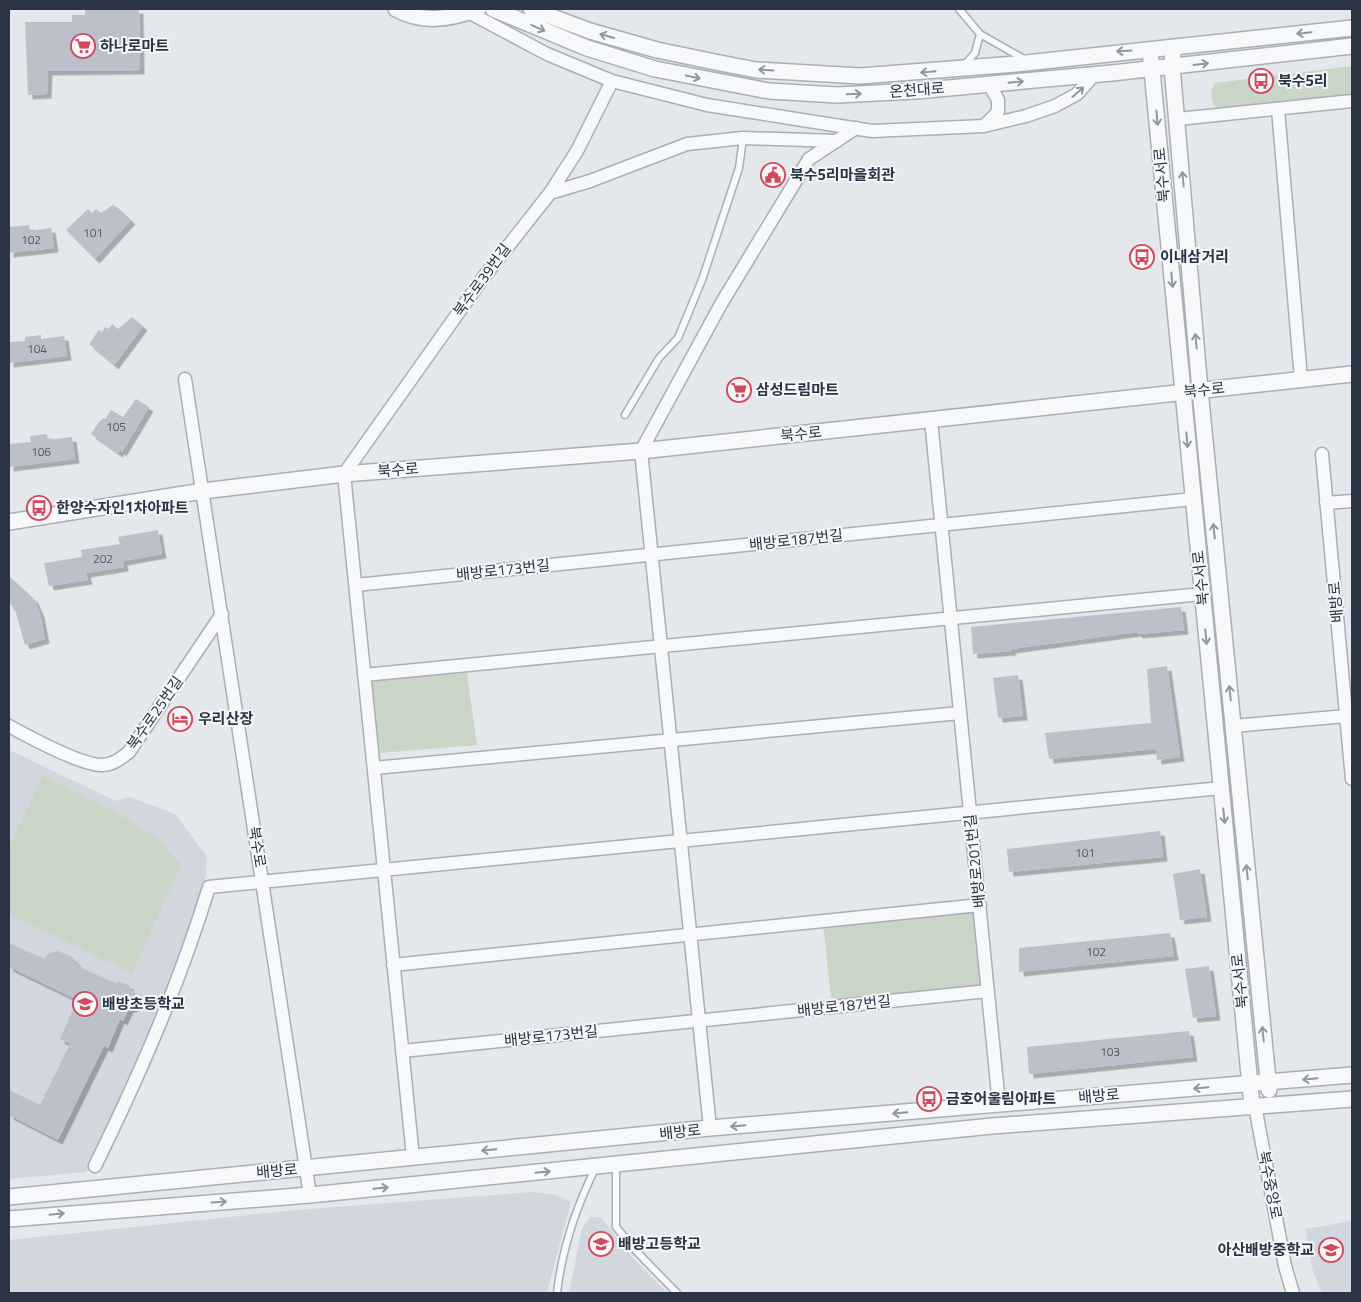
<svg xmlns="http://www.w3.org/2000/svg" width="1361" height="1302" font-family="'Titillium Web','Noto Sans KR',sans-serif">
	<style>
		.built { fill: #d2d6de }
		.green { fill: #c9d6c5 }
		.building { fill: #bbc0ca; filter: url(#shadow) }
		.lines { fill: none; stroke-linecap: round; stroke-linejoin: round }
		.service-casing { stroke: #a9aeb7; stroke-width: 9 }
		.minor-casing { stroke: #a9aeb7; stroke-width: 15 }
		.tertiary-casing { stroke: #a9aeb7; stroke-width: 18 }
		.service { stroke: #f7f8fa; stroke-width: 6 }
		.minor { stroke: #f7f8fa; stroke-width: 12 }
		.tertiary { stroke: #f7f8fa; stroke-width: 15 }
		.oneway { stroke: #9196a0 }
		.labels { text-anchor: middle; stroke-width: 4; stroke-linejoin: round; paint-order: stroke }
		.number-label { font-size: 12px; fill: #4f5766 }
		.poi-label { font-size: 15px; font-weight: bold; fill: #2b3445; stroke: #f4f6f9; text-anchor: start }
		.street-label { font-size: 15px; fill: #2b3445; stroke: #f4f6f9 }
	</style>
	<defs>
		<filter id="shadow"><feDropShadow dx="4.5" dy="4.5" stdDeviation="0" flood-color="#0004"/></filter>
	</defs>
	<rect width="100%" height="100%" fill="#e4e7ec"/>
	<!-- built -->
	<path class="built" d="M9 750 116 801 130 797 175 814 207 857 206 876 186 947 138 1061 86 1172 9 1179Z
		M532 1192 557 1195 571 1202 547 1293H9V1240L296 1210Z
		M590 1217H601L631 1256 667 1293H569L582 1229Z
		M1352 1221V1293H1322L1313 1271 1305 1229Z"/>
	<!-- green -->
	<path class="green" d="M1352 66V94L1217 108 1213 104 1211 91 1215 83Z
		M467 673 477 745 380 753 371 680Z
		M43 775 121 815 160 840 181 865 132 973 9 914V848Z
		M983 908 991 991 832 1007 823 925Z"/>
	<!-- building -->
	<path class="building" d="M85 9H139L140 70 48 71 47 94 28 95 25 22H72V15H85Z
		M113 205 115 207 116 206 131 220 95 259 66 230 88 209 92 213 96 209 101 213Z
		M29 225 30 231 51 228 54 248 9 253V227Z
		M132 317 143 326 114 365 89 344 99 330 102 332 105 327 108 329 112 324 118 329Z
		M41 335V339L64 336 67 356 9 363V342L25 341V337Z
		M136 399 149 407 122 452 120 450 118 453 91 434 99 422 103 418 105 419 111 410 123 417Z
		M47 434 48 440 72 437 75 459 9 467V444L31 442 30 436Z
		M158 530 162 554 123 561 124 567 86 573 88 580 49 586 44 563 82 557 81 550 120 544 118 537Z
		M9 576 34 599 40 613 45 639 25 645 16 613 9 601Z
		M1181 607 1184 630 1138 634 1137 632 1011 649 1012 651 973 654 971 627Z
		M1167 666 1180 757 1157 760 1156 749 1049 759 1045 733 1151 723 1147 669Z
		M1018 675 1023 716 998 718 993 678Z
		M1160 831 1163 857 1009 872 1007 849Z
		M1200 869 1207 917 1180 920 1173 874Z
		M1170 933 1174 956 1019 972V948Z
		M9 943 44 959 49 953 57 951 63 953 72 957 80 967 117 984 118 981 130 986 128 989 136 993 133 998 137 1000 132 1008H129L123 1021 120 1019 108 1048 104 1046 58 1140 9 1115V1090L40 1105 70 1044 60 1039 77 1000 9 967Z
		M1209 966 1216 1016 1193 1018 1185 969Z
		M1189 1031 1193 1057 1029 1074 1027 1047Z"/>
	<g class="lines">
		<defs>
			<path id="service" d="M959 9 980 34 1024 59
				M963 66 975 53 980 34
				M625 415 659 358 678 338 702 280 739 168 743 138
				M616 1164V1227L637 1252 677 1293
				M557 1293C562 1249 576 1207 596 1167"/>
			<path id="minor" d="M468 12 547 54 612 81 707 105 872 131 984 126 1026 116 1055 106 1077 94 1094 75
				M1278 109 1301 379
				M1178 119 1352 101
				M984 126 998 112V100L989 84
				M550 193 590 181 687 144 743 138 837 141
				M185 379 310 1195
				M931 420 999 1104
				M1322 454 1352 779
				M1326 503 1352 501
				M356 585 1193 499
				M364 675 1202 594
				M9 726C29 737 79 764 101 765 113 765 120 759 129 752L222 614
				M1233 726 1346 716 1352 717
				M374 768 960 713
				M393 965 980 905
				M402 1051 988 991
				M1255 1106 1285 1266 1293 1293
				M710 1128 641 451 721 304 809 159 856 128
				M413 1157 344 474 483 278 550 193 577 151 612 81
				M95 1166C140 1074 179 985 209 887L1221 788"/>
			<path id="tertiary" d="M396 9C423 24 450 19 478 9
				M493 9 587 48 655 69 769 91 837 95 916 91 1112 73 1352 46
				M531 9 590 31 657 50 720 63 756 70 860 76 1016 64 1352 28
				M1173 47 1172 67 1200 390 1269 1090
				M1150 50 1252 1106
				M9 522 203 491 344 474 641 451 1352 374
				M9 1197 710 1128 1352 1075
				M9 1219 310 1195 992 1126 1352 1099"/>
		</defs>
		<!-- service casing -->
		<use href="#service" class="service-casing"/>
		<!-- minor casing -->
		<use href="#minor" class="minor-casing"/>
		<!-- tertiary casing -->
		<use href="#tertiary" class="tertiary-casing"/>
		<!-- service -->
		<use href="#service" class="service"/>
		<!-- minor -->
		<use href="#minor" class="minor"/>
		<!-- tertiary -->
		<use href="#tertiary" class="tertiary"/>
	</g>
	<!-- one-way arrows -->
	<defs><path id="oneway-shaft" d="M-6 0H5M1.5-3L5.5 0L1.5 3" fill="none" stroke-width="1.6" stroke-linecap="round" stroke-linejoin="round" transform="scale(1.25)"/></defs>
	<g class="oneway">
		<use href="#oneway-shaft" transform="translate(538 28) rotate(24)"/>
		<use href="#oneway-shaft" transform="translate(1304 33) rotate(174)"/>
		<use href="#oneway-shaft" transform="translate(607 36) rotate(-164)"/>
		<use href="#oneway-shaft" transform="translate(1124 51) rotate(177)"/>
		<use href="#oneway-shaft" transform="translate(1201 64) rotate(-7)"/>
		<use href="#oneway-shaft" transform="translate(766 70) rotate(-176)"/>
		<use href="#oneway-shaft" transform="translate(928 72) rotate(175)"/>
		<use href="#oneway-shaft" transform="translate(693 77) rotate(12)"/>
		<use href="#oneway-shaft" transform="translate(1016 82) rotate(-5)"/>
		<use href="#oneway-shaft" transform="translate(1078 92) rotate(-41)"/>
		<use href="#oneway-shaft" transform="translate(854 94) rotate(-2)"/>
		<use href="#oneway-shaft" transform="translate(1157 118) rotate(85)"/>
		<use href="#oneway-shaft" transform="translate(1183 179) rotate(-95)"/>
		<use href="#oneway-shaft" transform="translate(1172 280) rotate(85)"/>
		<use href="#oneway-shaft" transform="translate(1196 341) rotate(-95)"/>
		<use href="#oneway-shaft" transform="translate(1187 440) rotate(85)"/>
		<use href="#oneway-shaft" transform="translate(1214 531) rotate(-96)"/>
		<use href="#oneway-shaft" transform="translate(1206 637) rotate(85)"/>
		<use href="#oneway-shaft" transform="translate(1230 693) rotate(-96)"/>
		<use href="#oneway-shaft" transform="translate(1224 816) rotate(84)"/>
		<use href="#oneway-shaft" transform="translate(1247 872) rotate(-96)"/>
		<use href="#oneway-shaft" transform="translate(1263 1034) rotate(-96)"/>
		<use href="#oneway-shaft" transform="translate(1310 1079) rotate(175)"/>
		<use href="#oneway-shaft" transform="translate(1201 1088) rotate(175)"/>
		<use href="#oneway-shaft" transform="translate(900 1113) rotate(175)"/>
		<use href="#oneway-shaft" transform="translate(738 1126) rotate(175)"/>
		<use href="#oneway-shaft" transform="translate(489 1150) rotate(175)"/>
		<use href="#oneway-shaft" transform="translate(543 1172) rotate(-6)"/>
		<use href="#oneway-shaft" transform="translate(381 1188) rotate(-6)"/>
		<use href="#oneway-shaft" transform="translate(219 1202) rotate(-4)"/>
		<use href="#oneway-shaft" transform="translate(57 1214) rotate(-6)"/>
	</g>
	<!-- icons -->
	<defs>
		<symbol id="supermarket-ring" viewBox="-11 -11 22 22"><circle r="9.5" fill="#f4f6f9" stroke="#d1495b" stroke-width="1.5"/><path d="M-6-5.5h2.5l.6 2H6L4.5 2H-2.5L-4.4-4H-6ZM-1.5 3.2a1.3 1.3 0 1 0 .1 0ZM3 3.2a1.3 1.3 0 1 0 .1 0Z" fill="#d1495b"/></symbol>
		<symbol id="bus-ring" viewBox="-11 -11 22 22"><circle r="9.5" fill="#f4f6f9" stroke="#d1495b" stroke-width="1.5"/><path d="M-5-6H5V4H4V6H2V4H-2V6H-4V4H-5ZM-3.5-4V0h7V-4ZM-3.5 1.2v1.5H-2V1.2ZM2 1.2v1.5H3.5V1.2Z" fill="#d1495b"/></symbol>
		<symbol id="civic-ring" viewBox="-11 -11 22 22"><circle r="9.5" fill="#f4f6f9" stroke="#d1495b" stroke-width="1.5"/><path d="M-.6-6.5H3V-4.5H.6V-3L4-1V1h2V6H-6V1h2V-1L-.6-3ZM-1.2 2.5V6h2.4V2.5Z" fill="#d1495b"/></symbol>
		<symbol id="hotel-ring" viewBox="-11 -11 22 22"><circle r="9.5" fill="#f4f6f9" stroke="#d1495b" stroke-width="1.5"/><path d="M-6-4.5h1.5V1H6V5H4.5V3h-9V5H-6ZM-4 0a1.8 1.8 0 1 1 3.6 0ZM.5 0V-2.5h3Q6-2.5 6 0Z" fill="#d1495b"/></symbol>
		<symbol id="school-ring" viewBox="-11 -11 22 22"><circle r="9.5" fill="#f4f6f9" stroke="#d1495b" stroke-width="1.5"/><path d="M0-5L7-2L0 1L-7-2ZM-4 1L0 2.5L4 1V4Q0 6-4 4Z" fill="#d1495b"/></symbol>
	</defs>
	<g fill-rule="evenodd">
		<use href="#supermarket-ring" x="69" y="32" width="28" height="28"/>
		<use href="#bus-ring" x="1247" y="67" width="28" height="28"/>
		<use href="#civic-ring" x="759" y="161" width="28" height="28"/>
		<use href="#bus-ring" x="1128" y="243" width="28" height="28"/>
		<use href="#supermarket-ring" x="725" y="376" width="28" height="28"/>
		<use href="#bus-ring" x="25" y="494" width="28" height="28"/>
		<use href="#hotel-ring" x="166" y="705" width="28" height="28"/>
		<use href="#school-ring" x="71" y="990" width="28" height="28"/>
		<use href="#bus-ring" x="915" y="1085" width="28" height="28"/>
		<use href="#school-ring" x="587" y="1230" width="28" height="28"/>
		<use href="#school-ring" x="1317" y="1236" width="28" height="28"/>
	</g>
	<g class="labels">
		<!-- number labels -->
		<g class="number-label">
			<text x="93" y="237">101</text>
			<text x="31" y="244">102</text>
			<text x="37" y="353">104</text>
			<text x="116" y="431">105</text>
			<text x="41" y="456">106</text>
			<text x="103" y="563">202</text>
			<text x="1085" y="857">101</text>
			<text x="1096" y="956">102</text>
			<text x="1110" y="1056">103</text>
		</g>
		<!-- poi labels -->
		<g class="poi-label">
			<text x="100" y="51">하나로마트</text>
			<text x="1278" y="86">북수5리</text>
			<text x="790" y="180">북수5리마을회관</text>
			<text x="1160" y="262">이내삼거리</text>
			<text x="756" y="395">삼성드림마트</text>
			<text x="56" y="513">한양수자인1차아파트</text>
			<text x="198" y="724">우리산장</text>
			<text x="102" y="1009">배방초등학교</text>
			<text x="946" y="1104">금호어울림아파트</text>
			<text x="618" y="1249">배방고등학교</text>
			<text x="1314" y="1255" text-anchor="end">아산배방중학교</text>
		</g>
		<!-- street labels -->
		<g class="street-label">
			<text transform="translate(917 90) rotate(-4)" y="5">온천대로</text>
			<text transform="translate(1162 175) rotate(-95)" y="5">북수서로</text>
			<text transform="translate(482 280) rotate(-54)" y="5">북수로39번길</text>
			<text transform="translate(1204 390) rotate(-6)" y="5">북수로</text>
			<text transform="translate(801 434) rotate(-6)" y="5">북수로</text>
			<text transform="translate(398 470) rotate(-4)" y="5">북수로</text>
			<text transform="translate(796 540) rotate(-6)" y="5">배방로187번길</text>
			<text transform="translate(503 570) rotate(-6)" y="5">배방로173번길</text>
			<text transform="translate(1201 578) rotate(-96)" y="5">북수서로</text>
			<text transform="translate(1336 602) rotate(-95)" y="5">배방로</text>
			<text transform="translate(155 713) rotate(-55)" y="5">북수로25번길</text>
			<text transform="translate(257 847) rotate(81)" y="5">북수로</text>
			<text transform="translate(975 861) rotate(-96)" y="5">배방로201번길</text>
			<text transform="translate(1240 981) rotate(-96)" y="5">북수서로</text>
			<text transform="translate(844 1006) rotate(-6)" y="5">배방로187번길</text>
			<text transform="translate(551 1036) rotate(-6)" y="5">배방로173번길</text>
			<text transform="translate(1099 1096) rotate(-5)" y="5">배방로</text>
			<text transform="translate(680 1132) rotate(-6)" y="5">배방로</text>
			<text transform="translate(277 1171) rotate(-5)" y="5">배방로</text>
			<text transform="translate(1270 1185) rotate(79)" y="5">북수중앙로</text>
		</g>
	</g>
	<!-- border -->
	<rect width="1361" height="1302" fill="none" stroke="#2b3445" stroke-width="20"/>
</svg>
